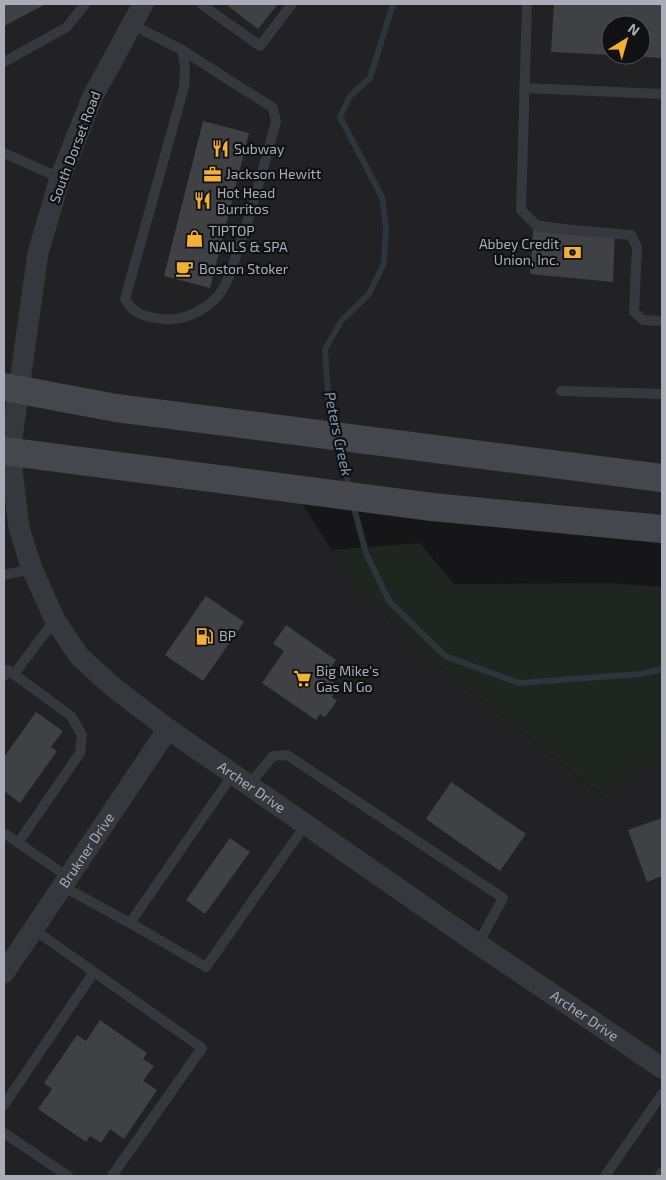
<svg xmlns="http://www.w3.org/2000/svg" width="666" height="1180" font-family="'Exo 2',sans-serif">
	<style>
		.built { fill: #222225; fill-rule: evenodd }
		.green { fill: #1e261f }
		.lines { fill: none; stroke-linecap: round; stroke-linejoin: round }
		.stream { stroke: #2c353c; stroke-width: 6 }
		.building { fill: #404145 }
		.service { stroke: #37383d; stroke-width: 10 }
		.minor { stroke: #37383d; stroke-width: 21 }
		.secondary { stroke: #45474d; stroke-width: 28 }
		.labels { text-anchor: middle; stroke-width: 4.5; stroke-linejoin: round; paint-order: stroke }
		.street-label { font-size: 14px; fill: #a8adb8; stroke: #111113 }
		.poi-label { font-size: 14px; fill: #a8adb8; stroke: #111113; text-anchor: start }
		.water-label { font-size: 15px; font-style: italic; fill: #7f9bb3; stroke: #111113 }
	</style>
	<rect width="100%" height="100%" fill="#161618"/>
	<!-- built -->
	<path class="built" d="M4 4H662V529L293 489 352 582 434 662 604 798 662 756V1176H4ZM611 25H641V55H611Z"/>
	<!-- green -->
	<path class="green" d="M420 543 454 584 611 583 662 587V756L605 798 434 662 352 582 332 550Z"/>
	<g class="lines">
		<!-- stream -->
		<path class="stream" d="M334 429 329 407 325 349 342 320 369 294 384 263 386 227 382 197 340 117 350 96 370 78 393 4
			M338 443 350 489
			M353 504 366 553 389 601 445 656 519 683 641 674 662 669"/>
	</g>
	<!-- building -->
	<path class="building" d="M4 4H46L4 26Z
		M230 4H278L258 29 228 6Z
		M554 4H662V58L630 56V55H641V25H611V55L551 52Z
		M203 121 249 133 210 288 164 276Z
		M534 220 615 231 613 282 530 274Z
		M206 596 244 622 203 681 165 655Z
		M286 625 336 660 325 676 339 686 332 697 337 701 325 717 320 714 316 720 262 683 284 651 273 644Z
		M36 712 63 731 51 747 57 751 20 803 4 791V757Z
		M451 782 526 834 500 871 426 819Z
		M662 818V876L647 882 628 830Z
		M230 838 250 852 205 914 186 900Z
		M100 1020 147 1053 143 1059 154 1066 143 1081 157 1090 124 1139 110 1129 101 1143 90 1136 86 1142 38 1109 52 1089 44 1083 77 1035 86 1041Z"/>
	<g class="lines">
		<!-- service -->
		<path class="service" d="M201 4 260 46 292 4
			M527 4 521 210 538 227 631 235 637 247 634 312 643 320 662 321
			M131 24 182 50 185 67 184 87 125 299C134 315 146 317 163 319 184 321 204 311 218 296 228 284 233 265 238 250 253 208 264 165 276 122L273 108 182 50
			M4 62 67 27 85 4
			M524 88 662 94
			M4 153 60 178
			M561 391 662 394
			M4 575 32 569
			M14 674 55 620
			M4 676 8 670 71 716 82 735 80 753 18 843
			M249 785 273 756 287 755 503 898 478 944
			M4 833 68 877
			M62 886 130 923 233 774
			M130 923 206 967 306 824
			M33 929 202 1048 112 1176
			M4 1105 94 972
			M4 1133 68 1176
			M605 1176 662 1094
			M660 1176 662 1172"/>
		<!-- minor -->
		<g class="minor">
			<path id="s1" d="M143 4 93 96 60 178 38 253 10 452 19 528 32 569 55 620 79 656 113 687 168 729 478 944 662 1068"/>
			<path id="s2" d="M4 973 168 729"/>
		</g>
		<!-- secondary -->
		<path class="secondary" d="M4 387 116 408 662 478
			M4 451 432 507 662 529"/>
	</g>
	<!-- icons -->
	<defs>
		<symbol id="restaurant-bare" viewBox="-9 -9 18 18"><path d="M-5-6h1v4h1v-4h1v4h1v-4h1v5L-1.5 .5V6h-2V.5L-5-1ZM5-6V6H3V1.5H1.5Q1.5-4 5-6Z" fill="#f2b134" stroke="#111113" stroke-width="2.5" paint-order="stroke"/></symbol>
		<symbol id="office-bare" viewBox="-9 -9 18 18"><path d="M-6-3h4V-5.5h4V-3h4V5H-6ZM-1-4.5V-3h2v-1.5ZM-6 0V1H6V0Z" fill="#f2b134" stroke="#111113" stroke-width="2.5" paint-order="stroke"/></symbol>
		<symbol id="shop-bare" viewBox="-9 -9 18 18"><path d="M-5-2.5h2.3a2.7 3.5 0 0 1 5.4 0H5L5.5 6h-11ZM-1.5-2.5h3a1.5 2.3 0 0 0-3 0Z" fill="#f2b134" stroke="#111113" stroke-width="2.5" paint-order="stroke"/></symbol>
		<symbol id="bank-bare" viewBox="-9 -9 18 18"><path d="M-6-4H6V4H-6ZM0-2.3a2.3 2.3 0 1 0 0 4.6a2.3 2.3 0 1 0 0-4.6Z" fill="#f2b134" stroke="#111113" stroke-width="2.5" paint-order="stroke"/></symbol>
		<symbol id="cafe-bare" viewBox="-9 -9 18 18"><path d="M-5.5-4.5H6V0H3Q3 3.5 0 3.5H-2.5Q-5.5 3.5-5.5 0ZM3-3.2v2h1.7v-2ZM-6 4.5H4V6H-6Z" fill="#f2b134" stroke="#111113" stroke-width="2.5" paint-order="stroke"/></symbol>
		<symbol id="fuel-bare" viewBox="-9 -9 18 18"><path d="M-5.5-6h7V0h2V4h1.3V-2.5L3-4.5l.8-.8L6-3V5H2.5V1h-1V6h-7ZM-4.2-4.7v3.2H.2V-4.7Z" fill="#f2b134" stroke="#111113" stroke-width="2.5" paint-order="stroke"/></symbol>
		<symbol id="supermarket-bare" viewBox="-9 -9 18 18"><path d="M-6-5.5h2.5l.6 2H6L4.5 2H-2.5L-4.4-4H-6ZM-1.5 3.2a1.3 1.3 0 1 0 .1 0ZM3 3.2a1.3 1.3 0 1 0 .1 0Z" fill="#f2b134" stroke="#111113" stroke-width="2.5" paint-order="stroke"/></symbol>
	</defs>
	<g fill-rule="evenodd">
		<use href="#restaurant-bare" x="208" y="136" width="25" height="25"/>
		<use href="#office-bare" x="200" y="162" width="25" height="25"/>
		<use href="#restaurant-bare" x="190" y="188" width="25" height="25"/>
		<use href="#shop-bare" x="182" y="226" width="25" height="25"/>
		<use href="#bank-bare" x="560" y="240" width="25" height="25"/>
		<use href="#cafe-bare" x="172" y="256" width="25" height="25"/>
		<use href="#fuel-bare" x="192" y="624" width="25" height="25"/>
		<use href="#supermarket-bare" x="290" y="666" width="25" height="25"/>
	</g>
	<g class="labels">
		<!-- street labels -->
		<g class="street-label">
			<text transform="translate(75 147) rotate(-69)" y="5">South Dorset Road</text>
			<text dy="5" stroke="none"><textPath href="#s1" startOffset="908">Archer Drive</textPath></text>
			<text dy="5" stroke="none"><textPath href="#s2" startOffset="148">Brukner Drive</textPath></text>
			<text dy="5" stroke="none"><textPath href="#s1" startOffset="1312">Archer Drive</textPath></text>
		</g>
		<!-- poi labels -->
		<g class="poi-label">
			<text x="234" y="154">Subway</text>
			<text x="226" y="179">Jackson Hewitt</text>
			<text x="217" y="198">Hot Head<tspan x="217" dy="16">Burritos</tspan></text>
			<text x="209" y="236">TIPTOP<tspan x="209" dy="16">NAILS &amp; SPA</tspan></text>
			<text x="559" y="249" text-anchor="end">Abbey Credit<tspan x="559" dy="16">Union, Inc.</tspan></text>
			<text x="199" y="274">Boston Stoker</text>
			<text x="219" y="641">BP</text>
			<text x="316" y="676">Big Mike's<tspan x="316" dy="16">Gas N Go</tspan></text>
		</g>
		<!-- water labels -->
		<g class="water-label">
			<text transform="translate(338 434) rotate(78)" y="5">Peters Creek</text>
		</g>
	</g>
	<!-- border -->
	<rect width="666" height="1180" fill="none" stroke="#a8adb8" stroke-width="10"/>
	<!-- north arrow -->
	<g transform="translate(626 40) rotate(37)"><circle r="24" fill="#111113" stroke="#4d4f55"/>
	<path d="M0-4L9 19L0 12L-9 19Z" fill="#f2b134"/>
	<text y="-8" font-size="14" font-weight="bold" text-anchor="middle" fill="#a8adb8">N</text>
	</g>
</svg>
